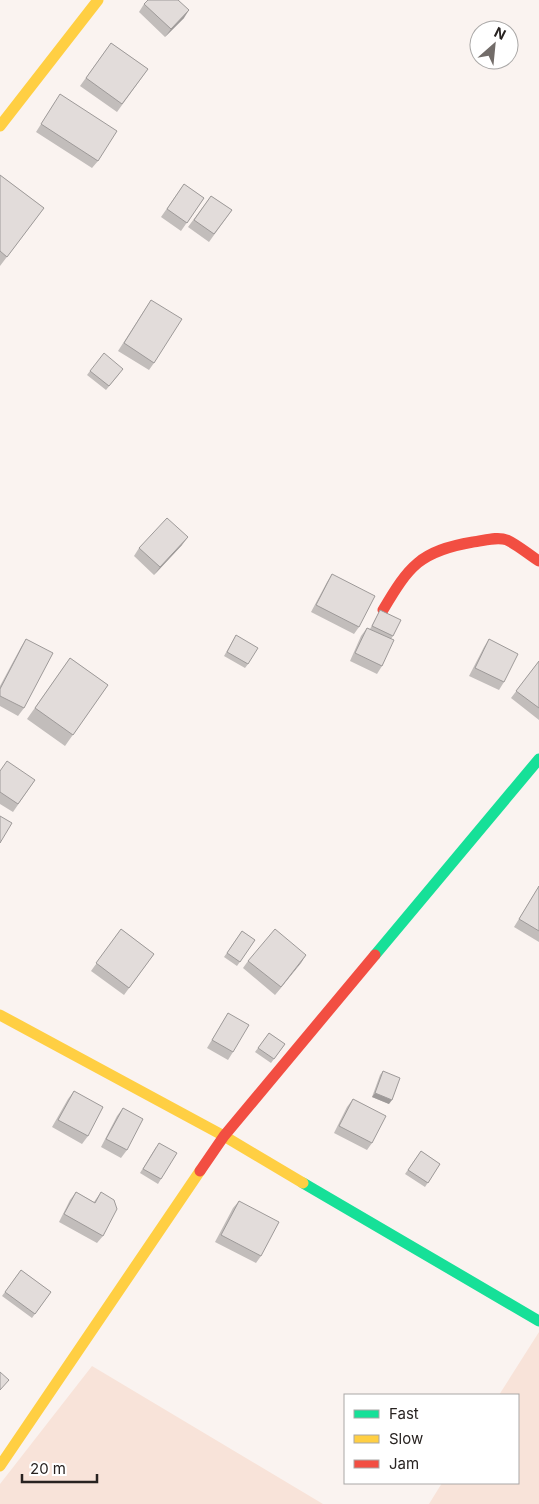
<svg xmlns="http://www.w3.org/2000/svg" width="539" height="1504" font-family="Inter,sans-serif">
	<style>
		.green { fill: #f8e3d9 }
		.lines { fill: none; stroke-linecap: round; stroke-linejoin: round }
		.fast { stroke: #16e098; stroke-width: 11 }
		.slow { stroke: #ffcf43; stroke-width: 11 }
		.jam { stroke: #f24e42; stroke-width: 11 }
		.wall { fill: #c2bdbb }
		.shaded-wall { fill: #9e9a99 }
		.building { fill: #e2dcda; stroke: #9e9a99 }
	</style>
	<rect width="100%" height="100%" fill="#faf3f0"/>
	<!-- green -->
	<path class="green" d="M539 1332V1504H429L442 1483H518V1395H499Z
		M92 1366 323 1504H0V1484Z"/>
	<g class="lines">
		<!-- fast -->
		<path class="fast" d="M375 955 539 759
			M303 1183 539 1321"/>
		<!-- slow -->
		<path class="slow" d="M0 126 98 0
			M0 1015 224 1136 303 1183
			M0 1466 200 1171"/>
		<!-- jam -->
		<path class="jam" d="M383 610C409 566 420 551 473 542 483 541 497 536 507 540 518 545 529 555 539 561
			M200 1171 224 1136 375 955"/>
	</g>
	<!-- wall -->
	<path class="wall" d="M144 4 184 18 165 37 139 12Z
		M111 43 148 69 117 112 80 86Z
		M55 102 98 161 92 168 36 132Z
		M0 175 44 208 0 266Z
		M184 184 204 198 181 231 161 217Z
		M211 196 232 210 209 242 188 227Z
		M151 300 154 363 149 370 118 351Z
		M90 371 120 373 106 390 87 375Z
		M182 545 154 575 134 556 139 548Z
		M332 574 359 627 354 634 311 612 327 582Z
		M380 610 393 636 391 639 382 666 377 674 350 661 361 636 367 628 370 629Z
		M236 635 248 664 245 668 224 656Z
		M26 639 24 708 18 716 0 706V686L21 647Z
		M489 639 504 682 499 690 469 676 484 647Z
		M70 658 108 685 65 746 27 719Z
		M539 661V720L511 698Z
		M0 771 35 780 13 812 0 804Z
		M539 886V942L514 927Z
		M121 929 154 954 124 995 91 971Z
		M242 931 255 940 237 966 224 957Z
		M306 955 275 995 243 968 248 961Z
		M228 1013 233 1052 228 1060 207 1048Z
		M269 1033 285 1044 271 1063 255 1052Z
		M383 1071 389 1104 372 1097 380 1075Z
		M74 1091 88 1136 82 1144 52 1127 68 1099Z
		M353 1099 372 1143 367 1150 334 1133 347 1107Z
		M123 1108 127 1150 121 1158 101 1147 117 1116Z
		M156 1147 161 1179 158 1184 140 1173Z
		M421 1151 440 1164 425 1187 405 1174Z
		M76 1192 94 1202 101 1192 103 1236 97 1243 59 1222 70 1200Z
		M239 1201 261 1256 256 1263 215 1242 233 1208Z
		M21 1270 51 1292 32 1318 2 1296Z"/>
	<!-- shaded-wall -->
	<path class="shaded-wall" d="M189 10 184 18 165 37 171 29Z
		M188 537 182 545 154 575 160 567Z
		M306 955 301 963 275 995 281 987Z
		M375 1093 392 1100 389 1104 372 1097Z"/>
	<!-- building -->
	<path class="building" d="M148 0H178L189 10 171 29 144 4Z
		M111 43 148 69 122 104 86 78Z
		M60 94 117 131 98 161 41 124Z
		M0 175 44 208 7 257 0 251Z
		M184 184 204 198 187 223 167 209Z
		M211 196 232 210 214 234 194 220Z
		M151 300 182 319 154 363 124 343Z
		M104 353 123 369 109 386 90 371Z
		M167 518 188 537 160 567 139 548Z
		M332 574 375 596 359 627 316 605Z
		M380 610 401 620 393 636 372 626Z
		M367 628 394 640 382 666 355 653Z
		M236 635 258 648 248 664 227 652Z
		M26 639 53 653 24 708 0 696V689Z
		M489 639 518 654 504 682 475 668Z
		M70 658 108 685 73 735 35 708Z
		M539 661V708L516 691Z
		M7 761 35 780 18 804 0 792V771Z
		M0 816 12 823 0 843Z
		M539 886V931L519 919Z
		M121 929 154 954 129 988 96 963Z
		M275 929 306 955 281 987 248 961Z
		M242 931 255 940 240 962 227 953Z
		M228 1013 249 1025 233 1052 212 1040Z
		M269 1033 285 1044 274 1059 258 1048Z
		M383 1071 400 1078 392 1100 375 1093Z
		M74 1091 103 1107 88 1136 58 1120Z
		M353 1099 386 1116 372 1143 339 1126Z
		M123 1108 143 1119 127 1150 106 1139Z
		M159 1143 177 1153 161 1179 143 1169Z
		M421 1151 440 1164 428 1183 408 1170Z
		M76 1192 95 1203 101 1192 114 1200 117 1209 103 1236 64 1214Z
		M239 1201 279 1222 261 1256 221 1235Z
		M21 1270 51 1292 35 1314 5 1292Z
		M0 1372 9 1380 0 1390Z"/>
	<!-- legend -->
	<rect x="344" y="1394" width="175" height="90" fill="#ffffff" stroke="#a9a7a6"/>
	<rect x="354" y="1410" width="25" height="8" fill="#16e098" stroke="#a9a7a6"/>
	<text x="389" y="1419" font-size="15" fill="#282321">Fast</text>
	<rect x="354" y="1435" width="25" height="8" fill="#ffcf43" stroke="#a9a7a6"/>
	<text x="389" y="1444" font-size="15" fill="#282321">Slow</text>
	<rect x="354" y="1460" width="25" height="8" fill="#f24e42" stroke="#a9a7a6"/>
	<text x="389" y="1469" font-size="15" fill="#282321">Jam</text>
	<!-- north arrow -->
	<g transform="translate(494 45) rotate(27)"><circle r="24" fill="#ffffff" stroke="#a9a7a6"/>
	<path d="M0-4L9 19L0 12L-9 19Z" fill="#726c69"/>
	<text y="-8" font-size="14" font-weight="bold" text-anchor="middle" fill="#282321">N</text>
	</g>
	<!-- scale -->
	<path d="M22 1474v8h75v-8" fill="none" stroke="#282321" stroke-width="2.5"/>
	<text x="30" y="1474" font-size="15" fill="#282321" stroke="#ffffff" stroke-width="4" paint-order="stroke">20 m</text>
</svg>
